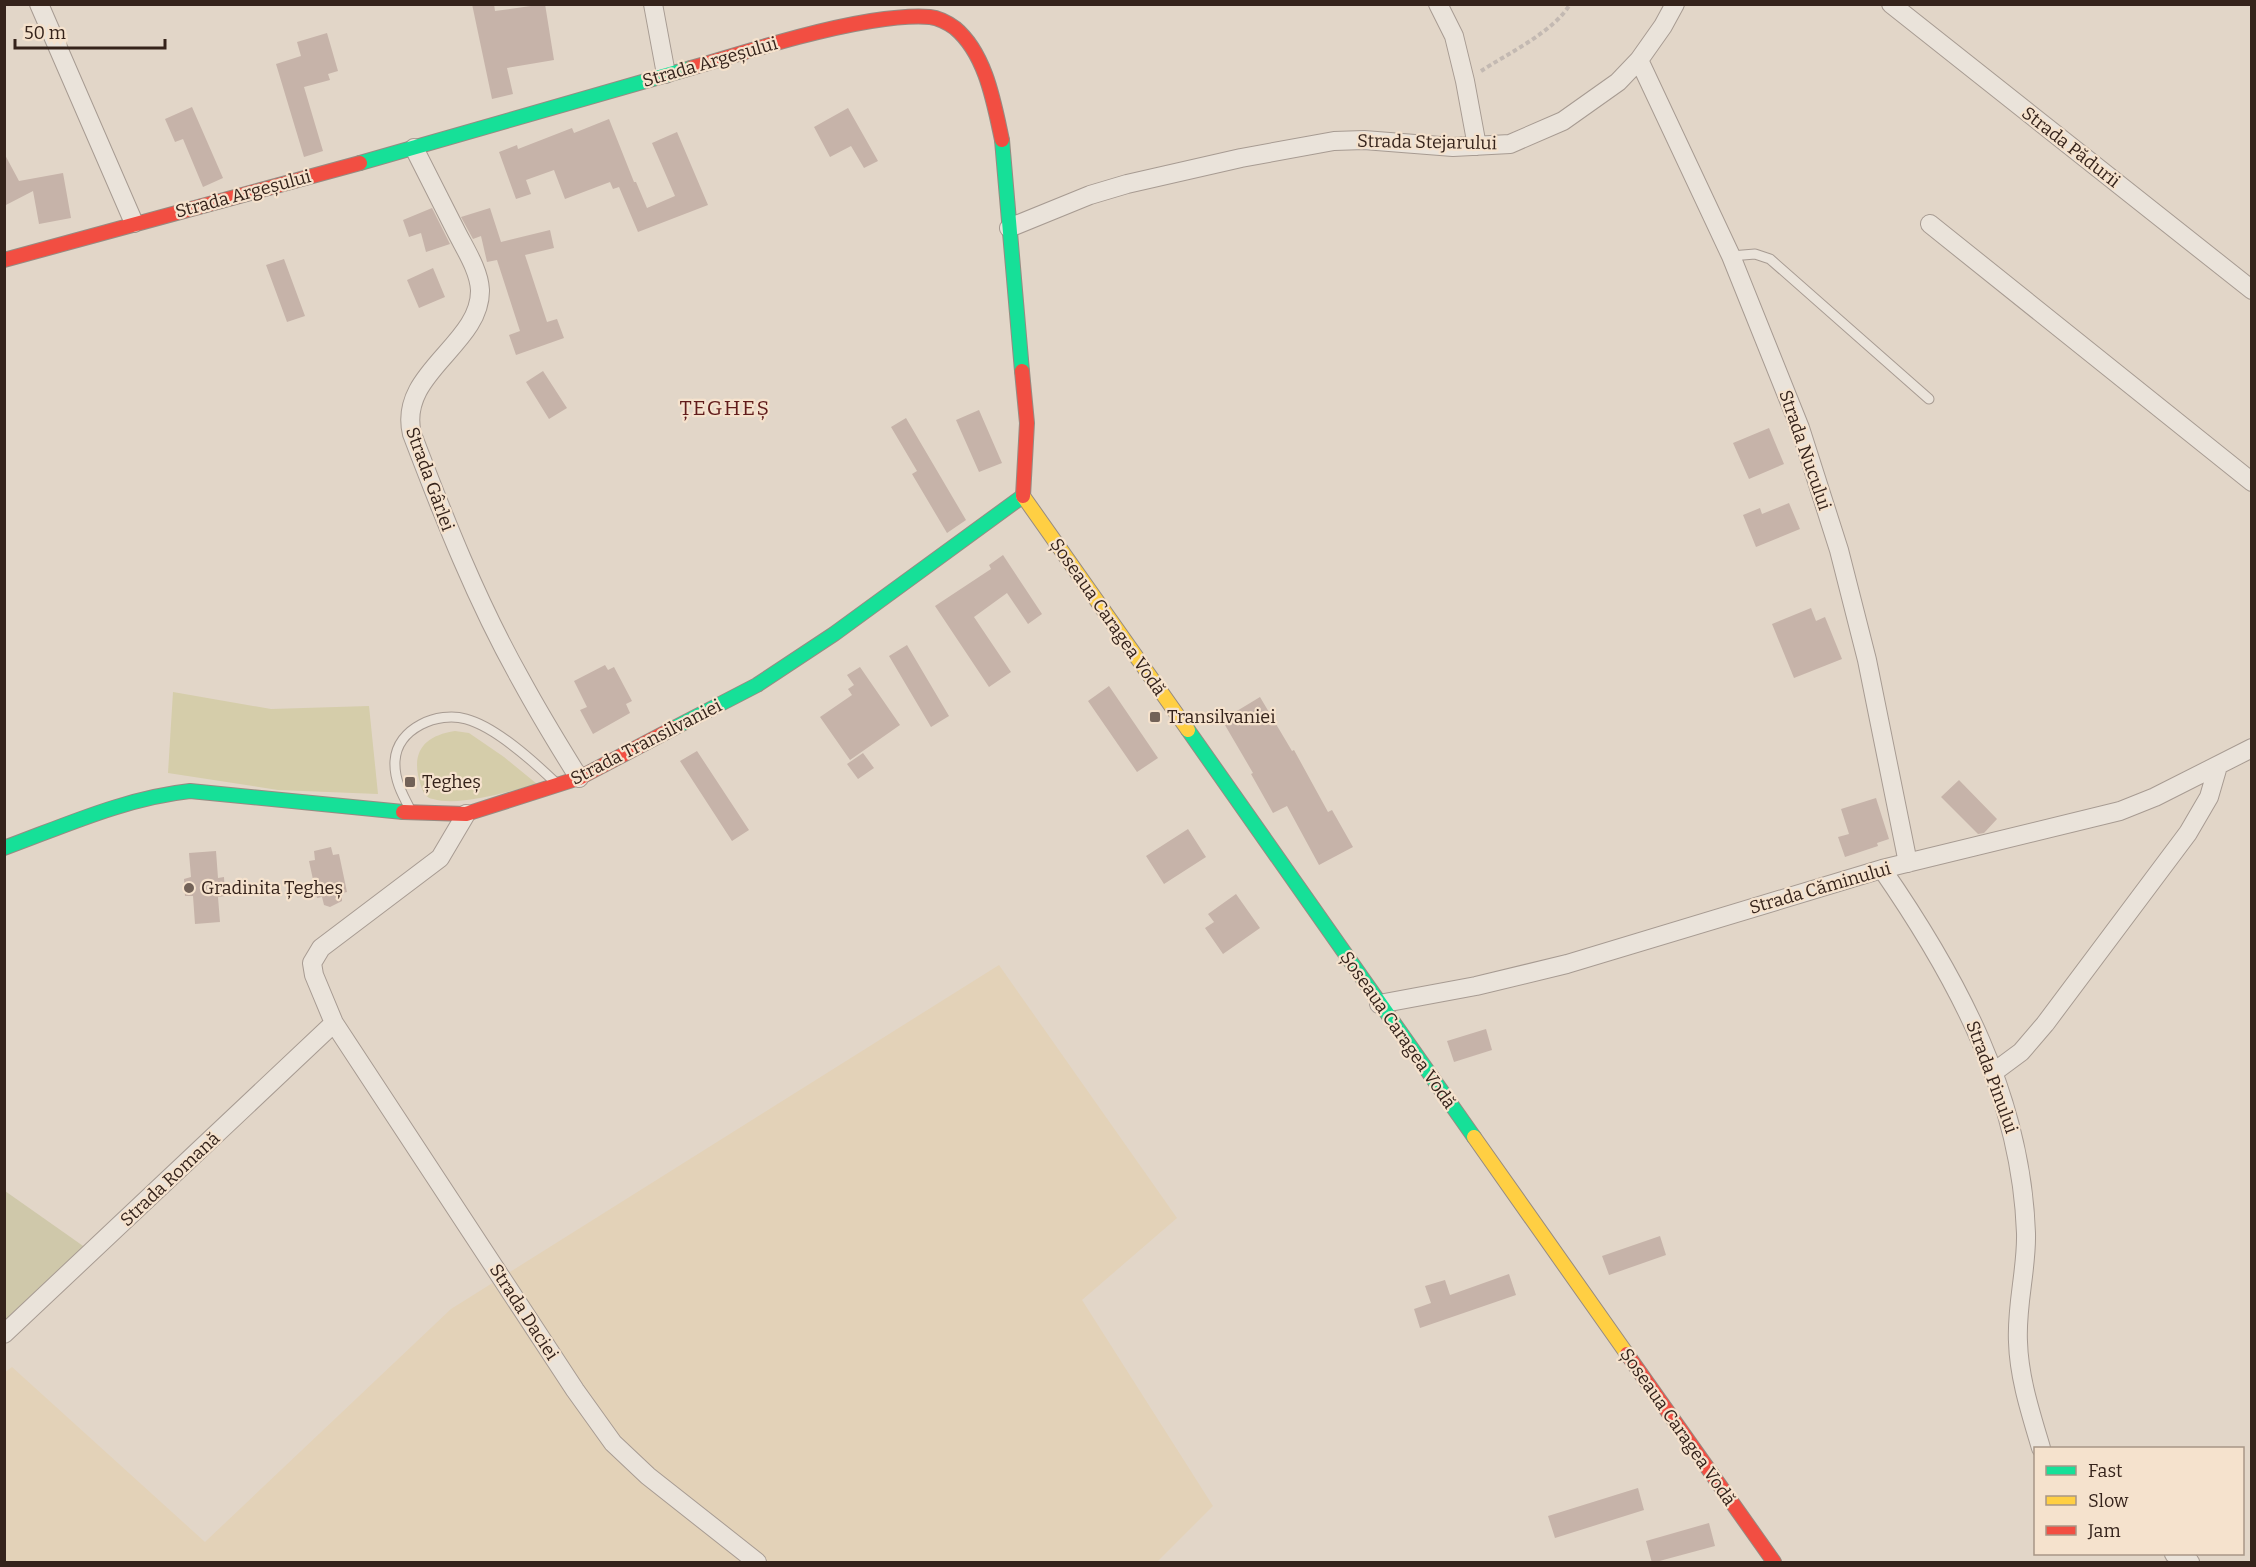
<svg xmlns="http://www.w3.org/2000/svg" width="2256" height="1567" font-family="Bitter,serif">
	<style>
		.farmland { fill: #e3d2b8 }
		.green { fill: #d5cdaa }
		.cemetery { fill: #cfc8aa }
		.building { fill: #c6b3a9 }
		.lines { fill: none; stroke-linecap: round; stroke-linejoin: round }
		.lane-casing { stroke: #a79b92; stroke-width: 11 }
		.street-casing { stroke: #a79b92; stroke-width: 20 }
		.fast-casing { stroke: #968b82; stroke-width: 16 }
		.slow-casing { stroke: #968b82; stroke-width: 16 }
		.jam-casing { stroke: #968b82; stroke-width: 16 }
		.path { stroke: #c3b9b2; stroke-width: 4; stroke-dasharray: 4.5 3; stroke-linecap: butt }
		.lane { stroke: #eae3da; stroke-width: 9 }
		.street { stroke: #eae3da; stroke-width: 18 }
		.fast { stroke: #16e098; stroke-width: 14 }
		.slow { stroke: #ffcf43; stroke-width: 14 }
		.jam { stroke: #f24e42; stroke-width: 14 }
		.poi-dot { fill: #726258; stroke: #f5e2cd; stroke-width: 2 }
		.labels { text-anchor: middle; stroke-width: 4.5; stroke-linejoin: round; paint-order: stroke }
		.street-label { font-size: 18px; fill: #35231b; stroke: #f5e2cd }
		.poi-label { font-size: 18px; fill: #35231b; stroke: #f5e2cd; text-anchor: start }
		.quarter-label { font-size: 21px; letter-spacing: 1.5px; fill: #611c1b; stroke: #f5e2cd }
	</style>
	<rect width="100%" height="100%" fill="#e2d6c8"/>
	<!-- farmland -->
	<path class="farmland" d="M999 965 1177 1218 1082 1300 1213 1506 1157 1562H5L4 1373 12 1367 205 1542 451 1309Z"/>
	<!-- green -->
	<path class="green" d="M173 692 271 709 369 706 378 794 278 790 168 773Z
		M455 731 469 733 504 757 537 784C510 791 460 807 433 799 426 798 423 792 421 786 410 754 422 736 455 731Z"/>
	<!-- cemetery -->
	<path class="cemetery" d="M5 1191 86 1248 5 1322Z"/>
	<!-- building -->
	<path class="building" d="M472 4H494L495 11 545 4 554 60 507 68 513 94 492 99Z
		M327 33 338 71 328 74 330 80 304 87 323 151 304 157 276 64 301 56 297 42Z
		M192 107 223 178 203 187 183 139 175 142 165 119Z
		M848 108 878 161 864 168 851 146 830 157 814 127Z
		M609 119 634 182H636L647 208 675 196 652 143 677 132 708 205 638 232 619 187 613 189 610 182 565 199 554 170 526 180 531 194 516 199 499 152 517 145 518 149 572 128 574 133Z
		M4 153 19 181 63 173 71 218 39 224 33 191 4 206Z
		M432 208 450 244 426 252 421 233 409 237 403 220Z
		M490 208 501 242 550 230 554 248 525 255 547 322 557 319 564 338 516 355 509 335 520 331 497 260 487 262 481 236 473 239 461 217Z
		M284 259 305 316 287 322 266 265Z
		M433 268 445 297 419 308 407 280Z
		M543 371 567 408 549 419 526 382Z
		M979 410 1002 463 979 472 956 420Z
		M906 418 966 520 947 533 912 474 917 471 891 427Z
		M1769 428 1784 464 1749 479 1733 443Z
		M1789 503 1800 529 1756 547 1743 515 1760 508 1762 514Z
		M1003 555 1042 614 1028 624 1007 593 974 617 1011 672 989 687 935 606 991 569 989 565Z
		M1811 608 1816 621 1825 617 1842 659 1794 678 1772 624Z
		M907 645 949 716 931 727 889 656Z
		M605 665 608 670 614 667 632 701 626 704 630 713 593 734 580 710 587 707 574 681Z
		M860 667 900 725 850 760 820 717 852 695 848 689 854 685 847 675Z
		M1109 686 1158 758 1137 772 1088 701Z
		M1260 697 1292 751 1294 750 1328 812 1332 810 1353 847 1319 865 1287 806 1273 813 1251 774 1253 773 1222 720Z
		M697 751 749 830 732 841 680 761Z
		M863 753 874 768 858 779 847 764Z
		M1959 780 1997 819 1984 833 1978 834 1941 797Z
		M1876 798 1889 839 1877 843 1878 846 1845 857 1838 837 1849 834 1841 809Z
		M1188 829 1206 857 1164 884 1146 856Z
		M331 847 333 855 339 854 347 892 342 893V901L330 907 324 905 322 897 317 898 309 861 315 860 314 851Z
		M216 851 218 878 224 877 225 896 218 897 220 922 195 924 193 896H185L184 879 191 877 189 853Z
		M1236 894 1260 928 1223 954 1205 928 1214 922 1208 914Z
		M1486 1029 1492 1050 1454 1062 1447 1041Z
		M1660 1236 1666 1255 1609 1275 1602 1256Z
		M1509 1274 1516 1295 1420 1328 1414 1309 1431 1303 1425 1286 1445 1280 1450 1295Z
		M1638 1488 1644 1510 1555 1538 1548 1516Z
		M1709 1523 1715 1546 1652 1563 1646 1541Z"/>
	<g class="lines">
		<defs>
			<path id="lane" d="M1731 256 1755 254 1770 259 1929 399
				M410 809C402 794 394 779 395 761 397 728 438 711 466 719 496 727 534 762 556 783"/>
			<path id="street" d="M39 4 134 223
				M653 4 666 74
				M1438 4 1454 36 1465 81 1477 146
				M1891 4 2252 290
				M1639 60 1731 256 1800 428 1839 550 1867 660 1908 863
				M414 148C428 176 442 203 456 231 465 249 479 270 480 290 481 345 397 373 412 434 444 518 477 602 521 680 539 713 559 746 579 778
				M1930 224 2252 482
				M1009 228 1090 195 1127 184 1241 158 1334 141 1364 140 1453 147 1510 144 1563 121 1618 82 1639 60 1663 26 1675 4
				M466 814 440 858 321 948 312 963 314 975 334 1023 575 1390 613 1443 648 1476 757 1562
				M1882 869C1958 979 2021 1096 2026 1233 2027 1269 2016 1305 2018 1342 2019 1378 2031 1414 2041 1448
				M1379 1004 1476 986 1567 964 1882 869 2120 811 2155 797 2252 748
				M1994 1072 2021 1052 2045 1024 2188 833 2209 797 2218 766
				M4 1334 334 1023
				M2174 1554 2190 1562"/>
			<path id="fast" d="M1002 140 1022 371
				M360 163 691 68
				M674 728 757 685 834 634 1023 496
				M1188 730 1474 1137
				M4 848C64 826 125 798 190 791L403 812"/>
			<path id="slow" d="M1023 496 1188 730
				M1474 1137 1627 1354"/>
			<path id="jam" d="M691 68C750 51 810 31 871 21 890 18 911 15 930 17 939 18 948 23 955 28 986 54 994 103 1002 140
				M4 260 360 163
				M1022 371 1027 423 1023 496
				M403 812 466 814 579 778 674 728
				M1627 1354 1774 1562"/>
		</defs>
		<!-- lane casing -->
		<use href="#lane" class="lane-casing"/>
		<!-- street casing -->
		<use href="#street" class="street-casing"/>
		<!-- fast casing -->
		<use href="#fast" class="fast-casing"/>
		<!-- slow casing -->
		<use href="#slow" class="slow-casing"/>
		<!-- jam casing -->
		<use href="#jam" class="jam-casing"/>
		<!-- path -->
		<path class="path" d="M1481 71C1507 54 1555 31 1570 4"/>
		<!-- lane -->
		<use href="#lane" class="lane"/>
		<!-- street -->
		<use href="#street" class="street"/>
		<!-- fast -->
		<use href="#fast" class="fast"/>
		<!-- slow -->
		<use href="#slow" class="slow"/>
		<!-- jam -->
		<use href="#jam" class="jam"/>
	</g>
	<!-- markers -->
	<g class="poi-dot">
		<rect x="1149" y="711" width="12" height="12" rx="3"/>
		<rect x="404" y="776" width="12" height="12" rx="3"/>
		<circle cx="189" cy="888" r="6"/>
	</g>
	<g class="labels">
		<!-- street labels -->
		<g class="street-label">
			<text transform="translate(710 62) rotate(-16)" y="6">Strada Argeșului</text>
			<text transform="translate(1427 142) rotate(1)" y="6">Strada Stejarului</text>
			<text transform="translate(2071 147) rotate(38)" y="6">Strada Pădurii</text>
			<text transform="translate(243 194) rotate(-15)" y="6">Strada Argeșului</text>
			<text transform="translate(1805 450) rotate(71)" y="6">Strada Nucului</text>
			<text transform="translate(430 479) rotate(70)" y="6">Strada Gârlei</text>
			<text transform="translate(1108 617) rotate(55)" y="6">Șoseaua Caragea Vodă</text>
			<text transform="translate(646 742) rotate(-27)" y="6">Strada Transilvaniei</text>
			<text transform="translate(1820 888) rotate(-16)" y="6">Strada Căminului</text>
			<text transform="translate(1398 1030) rotate(55)" y="6">Șoseaua Caragea Vodă</text>
			<text transform="translate(1992 1077) rotate(70)" y="6">Strada Pinului</text>
			<text transform="translate(170 1179) rotate(-43)" y="6">Strada Romană</text>
			<text transform="translate(524 1312) rotate(57)" y="6">Strada Daciei</text>
			<text transform="translate(1678 1427) rotate(55)" y="6">Șoseaua Caragea Vodă</text>
		</g>
		<!-- poi labels -->
		<g class="poi-label">
			<text x="1167" y="723">Transilvaniei</text>
			<text x="422" y="788">Țegheș</text>
			<text x="201" y="894">Gradinita Țegheș</text>
		</g>
		<!-- quarter labels -->
		<g class="quarter-label">
			<text x="725" y="415">ȚEGHEȘ</text>
		</g>
	</g>
	<!-- border -->
	<rect width="2256" height="1567" fill="none" stroke="#35231b" stroke-width="12"/>
	<!-- legend -->
	<rect x="2034" y="1447" width="210" height="108" fill="#f5e2cd" stroke="#a89686" stroke-width="1.5"/>
	<rect x="2046" y="1466" width="30" height="9" fill="#16e098" stroke="#a89686" stroke-width="1.5"/>
	<text x="2088" y="1477" font-size="18" fill="#35231b">Fast</text>
	<rect x="2046" y="1496" width="30" height="9" fill="#ffcf43" stroke="#a89686" stroke-width="1.5"/>
	<text x="2088" y="1507" font-size="18" fill="#35231b">Slow</text>
	<rect x="2046" y="1526" width="30" height="9" fill="#f24e42" stroke="#a89686" stroke-width="1.5"/>
	<text x="2088" y="1537" font-size="18" fill="#35231b">Jam</text>
	<!-- scale -->
	<path d="M15 39v9h150v-9" fill="none" stroke="#35231b" stroke-width="3"/>
	<text x="24" y="39" font-size="18" fill="#35231b" stroke="#f5e2cd" stroke-width="4.5" paint-order="stroke">50 m</text>
</svg>
